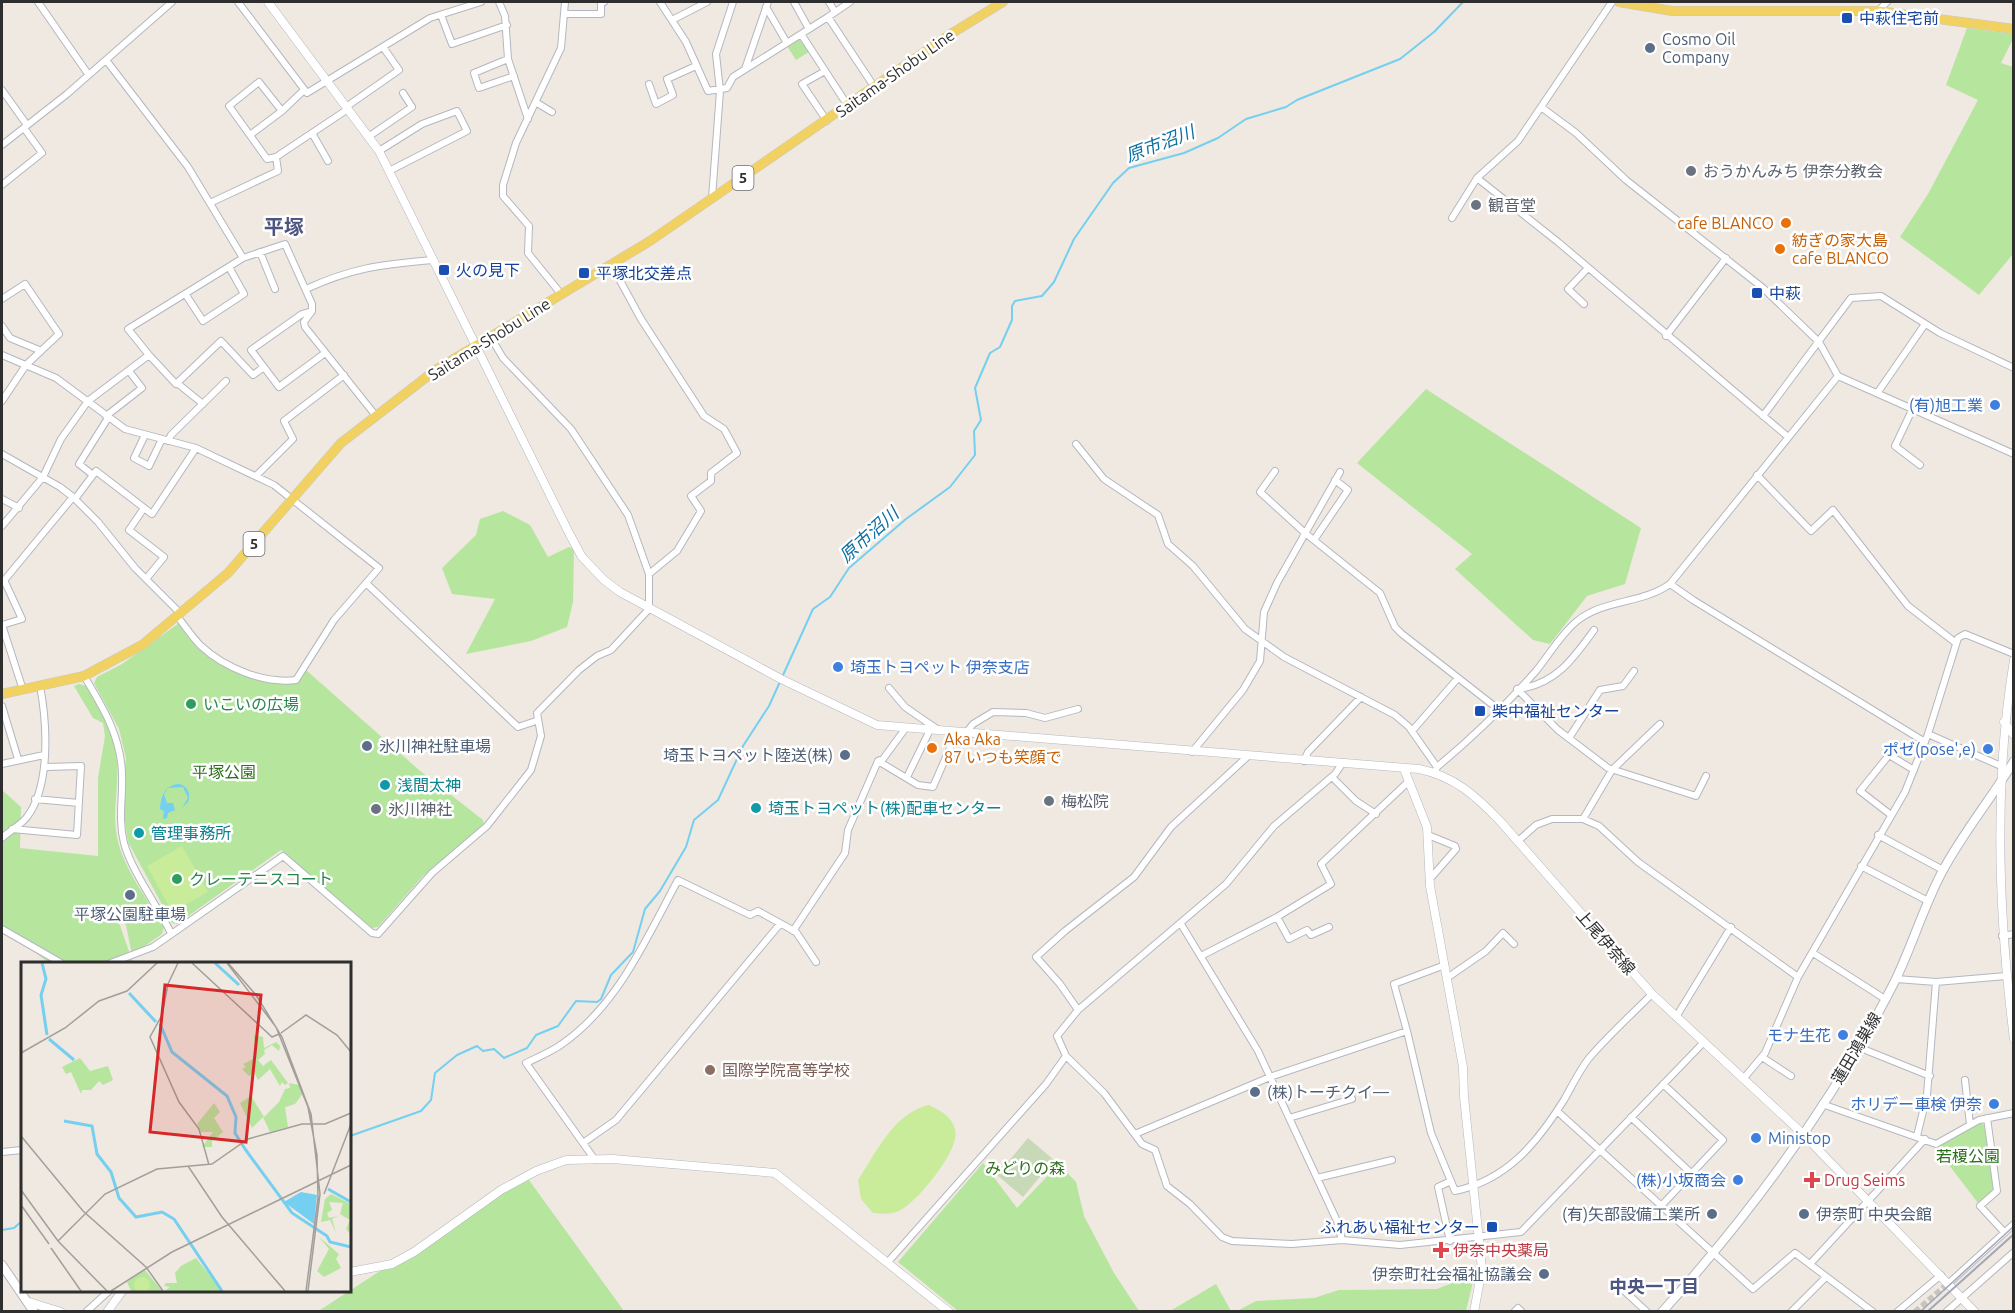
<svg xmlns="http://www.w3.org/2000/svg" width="2015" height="1313" font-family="Ubuntu,'Noto Sans JP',sans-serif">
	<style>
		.green { fill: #b6e59e }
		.cemetery { fill: #c8d9b8 }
		.pitch { fill: #c9ec9a }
		.water { fill: #75cff0 }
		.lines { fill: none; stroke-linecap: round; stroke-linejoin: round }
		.stream { stroke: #75cff0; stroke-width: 2 }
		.minor-tunnel { stroke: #c8c4bd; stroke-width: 6; stroke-dasharray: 6 3; stroke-linecap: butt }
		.minor-casing { stroke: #b4b7c1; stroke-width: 8 }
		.tertiary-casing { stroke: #b4b7c1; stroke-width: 9 }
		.secondary-casing { stroke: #b4b7c1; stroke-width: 10 }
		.primary-casing { stroke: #c9c9c9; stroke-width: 10 }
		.minor { stroke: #fff; stroke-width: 6 }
		.tertiary { stroke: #fff; stroke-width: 8 }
		.secondary { stroke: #fff; stroke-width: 8 }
		.primary { stroke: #f2d163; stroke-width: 9 }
		.tram { stroke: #a3a6b8; stroke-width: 1.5 }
		.rail { stroke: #a3a6b8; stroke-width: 2 }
		.transit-dot { fill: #1a4fb4; stroke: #fff; stroke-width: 2 }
		.service-dot { fill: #5c6f8a; stroke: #fff; stroke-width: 2 }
		.worship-dot { fill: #6b7280; stroke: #fff; stroke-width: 2 }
		.food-dot { fill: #e8710a; stroke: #fff; stroke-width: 2 }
		.shop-dot { fill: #3f7fe0; stroke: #fff; stroke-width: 2 }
		.leisure-dot { fill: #2e9e5b; stroke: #fff; stroke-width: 2 }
		.culture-dot { fill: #0f9aa8; stroke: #fff; stroke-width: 2 }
		.education-dot { fill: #8d6e63; stroke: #fff; stroke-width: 2 }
		.health-dot { fill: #e0444e; stroke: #fff; stroke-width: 2 }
		.labels { text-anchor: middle; stroke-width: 5; stroke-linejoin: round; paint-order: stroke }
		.shield { fill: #fff; stroke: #6d6d6d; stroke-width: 1.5 }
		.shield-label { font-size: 15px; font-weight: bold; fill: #2e2e2e }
		.transit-label { font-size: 16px; fill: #164399; stroke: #fff; text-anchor: start }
		.service-label { font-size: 16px; fill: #4e5e75; stroke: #fff; text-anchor: start }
		.street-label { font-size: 16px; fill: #2e2e2e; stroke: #fff }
		.worship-label { font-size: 16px; fill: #5b616d; stroke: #fff; text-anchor: start }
		.food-label { font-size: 16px; fill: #c56008; stroke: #fff; text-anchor: start }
		.shop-label { font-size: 16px; fill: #366cbe; stroke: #fff; text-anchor: end }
		.leisure-label { font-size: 16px; fill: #27864d; stroke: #fff; text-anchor: start }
		.park-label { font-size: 16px; fill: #2c6e1b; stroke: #fff }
		.culture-label { font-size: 16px; fill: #0d838f; stroke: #fff; text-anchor: start }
		.education-label { font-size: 16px; fill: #785e54; stroke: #fff; text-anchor: start }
		.health-label { font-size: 16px; fill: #be3a42; stroke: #fff; text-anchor: start }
		.water-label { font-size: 18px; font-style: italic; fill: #0d6fa3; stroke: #fff }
		.neighbourhood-label { font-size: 18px; font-weight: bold; fill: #4d5680; stroke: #fff }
		.quarter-label { font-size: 20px; font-weight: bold; fill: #4d5680; stroke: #fff }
		.inset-river { fill: none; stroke: #75cff0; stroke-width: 3 }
		.inset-road { fill: none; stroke: #a29e99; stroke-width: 1.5 }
		.view { fill: #d62828; fill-opacity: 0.15; stroke: #d62828; stroke-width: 3 }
		.inset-edge { fill: none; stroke: #2e2e2e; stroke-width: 3 }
	</style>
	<rect width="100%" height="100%" fill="#efe9e1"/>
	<!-- green -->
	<path class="green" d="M1967 28 2014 34 2013 39 2001 63 2013 67V254L1979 295 1900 237 1928 194 1978 100 1946 85Z
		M799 39 809 52 796 60 787 46Z
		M1426 389 1641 528 1625 584 1587 596 1550 644 1533 640 1455 569 1472 554 1357 463Z
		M503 511 530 525 548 557 569 547 574 549 573 602 567 627 531 641 466 654 495 599 452 594 442 568 476 535 480 519Z
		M179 623C215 657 245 688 298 683L306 670 419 770 483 820 484 825 423 876 378 927 372 928 281 850 177 924 172 923 128 842 122 800 126 758 119 729 94 683 97 677 122 664Z
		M79 684 86 686C100 710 116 735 117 763 119 788 112 810 117 837 123 868 148 900 164 927L162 934 132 955 126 925 114 908 133 963H49L2 927V790L21 807 20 848 98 856V778L105 736 103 723 93 718 74 686Z
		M1981 1123 1984 1125 1994 1189 1978 1203 1936 1148Z
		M983 1163 1017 1208 1059 1164 1076 1182 1084 1216 1114 1273 1139 1311H958L898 1262Z
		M526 1176 624 1311 317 1312Z
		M1475 1274 1466 1311H1237L1256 1301 1314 1298 1339 1290 1437 1289Z
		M1216 1284 1231 1311H1170Z"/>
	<!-- cemetery -->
	<path class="cemetery" d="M1028 1138 1054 1160 1023 1197 997 1175Z"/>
	<!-- pitch -->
	<path class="pitch" d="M182 846 208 892 172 912 147 866Z
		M929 1105C940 1111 951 1115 955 1129 961 1149 920 1197 904 1208 894 1215 884 1214 873 1213L861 1199 858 1180C877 1151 894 1113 929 1105Z"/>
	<!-- water -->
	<path class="water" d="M179 784C188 786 191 794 188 802L182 808 188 798 183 787 168 788 164 794 167 803H173L175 810 168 813 167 818 163 819 164 811 160 809C161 797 164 785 179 784Z"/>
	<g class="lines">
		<!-- stream -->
		<path class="stream" d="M350 1136 421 1111 431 1100 435 1073 457 1055 477 1046 483 1051 494 1049 504 1058 527 1048 536 1035 558 1026 576 1001 597 1002 601 999 611 975 633 952 645 909 660 891 686 847 694 820 718 800 743 746 769 706 813 609 830 597 849 568 906 519 950 487 975 455 974 431 981 420 975 388 990 353 1000 347 1012 320V306L1015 301 1042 296 1054 282 1074 239 1113 183 1129 168 1184 153 1218 138 1246 119 1286 107 1297 100 1400 59 1434 32 1463 2
			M2 1230 14 1228 22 1221"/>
		<!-- minor-tunnel -->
		<path class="minor-tunnel" d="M1915 1312 1949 1283"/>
		<defs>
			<path id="minor" d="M38 2 88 74
				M238 2 307 93 430 18 481 2
				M499 2 505 16 508 59 528 119
				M660 2 686 42 708 91 727 88 733 77 828 17
				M794 2 809 29
				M829 2 835 12
				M850 2 828 17 875 88
				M766 7 787 43
				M1878 11 1887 2
				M564 14H601V3L604 2
				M441 15 452 44 507 25
				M672 20 707 2
				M801 34 848 106
				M508 59 474 73 479 88 514 76
				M106 60 188 167 243 258 285 244 312 304V311L304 322 305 327 376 416
				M745 69 768 2
				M825 71 802 84 827 121
				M649 84 656 104 673 95 667 79 696 66
				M2 90 27 125
				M537 103 552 112
				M346 107 399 70 383 47
				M1541 107 1576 133 1626 180 1763 288 1819 342 1838 376 2014 454
				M282 111 259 82 229 106 267 159 276 157 348 109
				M312 133 328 161
				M250 135 282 111 304 90
				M368 137 412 107 403 93
				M2 145 67 94 172 2
				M379 151 422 124 457 111 467 131 389 171
				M1477 178 1558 242 1787 436
				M2 185 42 153 24 128
				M712 198 720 91 716 54 733 2
				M210 203 278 171 276 157
				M1452 218 1477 178 1518 141 1612 2
				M260 252 275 289
				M611 264 641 319 704 416 724 429 737 453 711 473V481L691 496 701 511 677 551 649 574
				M306 289C354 267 381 265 432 260
				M561 294 528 253 529 226 503 196V185L516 143 561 48 565 2
				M186 295 203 321 244 294 229 267
				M2 299 25 284 59 334 26 365 2 401
				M1584 304 1568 289 1588 268
				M312 311 302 314 251 350 279 387 325 353
				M2 326 10 338 39 350
				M1666 336 1726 258
				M2 355 56 378 125 429 196 448 274 485 379 568 334 620 296 680C264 684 225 668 201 646 192 637 185 626 177 616
				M149 355 176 384 221 341 253 375 264 367
				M177 383 203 404
				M1878 392 1925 324
				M1913 408 1895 446 1920 465
				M106 416 142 388 129 371
				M1763 416 1851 298 1881 296 1940 333 2014 368
				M145 435 134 458 149 466 162 439
				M168 441 171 435 226 381
				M1076 444 1104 479 1158 515 1168 544 1193 566 1245 629 1284 657 1395 715 1409 727 1437 767
				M2 454 60 487 73 497 98 522 135 568 180 613
				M1275 471 1260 492 1305 533 1380 593 1395 627 1402 634 1498 709
				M93 475 79 464 108 418
				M1757 475 1811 531 1833 510 1908 606 1956 643
				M256 476 293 439 284 421 344 375
				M2 499 19 508
				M75 499 96 471 152 514 196 448
				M144 508 129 530 164 557 146 579
				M2 526 43 477 61 439 88 401 149 355 128 329 243 258
				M1314 540 1348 490 1335 480
				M2 583 73 497
				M366 583 518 727 536 721
				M1670 584 1693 600 1925 742
				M2 625 23 690
				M2 625 22 619 4 580
				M84 676C103 707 121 737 122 774 123 798 118 819 124 843 131 870 158 907 171 933
				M889 688 905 707 937 729
				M1517 689 1558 730 1608 768 1696 796 1706 776
				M1518 689C1555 685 1574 658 1594 630
				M2 706 18 759
				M1412 731 1458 678
				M965 734 973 724 993 712 1026 713 1045 718 1078 709
				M1928 734 2001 766
				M1569 738 1600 690 1623 686 1634 671
				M1192 752 1243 690 1260 661 1264 612 1277 583 1340 472
				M878 761 918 785 933 787 956 734
				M1304 761 1308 752 1361 697
				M2 764 44 755
				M1342 764 1335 774 1274 826 1226 884 1078 1010 1057 1036 1066 1056 1104 1093 1142 1144 1155 1150 1167 1186 1190 1204 1222 1237 1232 1241 1292 1244 1342 1240 1400 1245 1521 1232 1703 1043
				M1435 773 1437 767C1472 738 1506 705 1536 671 1550 654 1560 635 1577 621 1604 599 1642 604 1670 584L1838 376
				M907 777 929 732
				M1332 777 1356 801 1376 814
				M35 799 79 803
				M1891 815 1860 791 1889 755 1914 770
				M1583 819 1612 770 1660 724
				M12 829 77 835 81 766 46 767
				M1428 835 1455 846 1456 849 1429 880
				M1878 835 1943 870
				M2 838C9 831 21 825 27 817 51 785 47 723 40 686
				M1518 841 1536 825 1552 819H1583L1599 826 1638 862 1798 977
				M1861 866 1928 901
				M1277 917 1289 939 1307 930 1311 935 1329 927
				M1181 924 1258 1051 1337 1221 1342 1240
				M2 929 63 964
				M793 931 845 853 848 830 878 761 883 759 905 729
				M2002 936 2014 934
				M1813 953 1885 999
				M1201 956 1277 917 1331 884 1321 864 1408 782
				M108 964 153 947 283 856 372 933 378 934 432 873 487 826 531 770 541 736 537 713 579 670 597 656 611 650 649 609V574L628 515 571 429 503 358 490 336
				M1447 978 1486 951 1503 933 1514 944
				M1896 979 1936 982 2006 976
				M1078 1010 1060 984 1036 957 1065 931 1134 877 1171 827 1247 757
				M1676 1017 1731 927
				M1407 1031 1431 1133 1455 1191C1507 1180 1537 1143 1564 1100 1572 1086 1580 1069 1590 1057 1609 1035 1631 1015 1652 994
				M1858 1047 1930 1076
				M1762 1057 1791 1076
				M1744 1078 1765 1053 1798 977 1905 792 1928 734 1958 638 1965 634 2014 654
				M1965 1080 1970 1125
				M1822 1104 1936 1144 1979 1120 2014 1113
				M1557 1111 1753 1289 1795 1253 1873 1312
				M1631 1117 1692 1174
				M1289 1118 1352 1099
				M1987 1118 1997 1191 1980 1206 2004 1232
				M1135 1134 1270 1077 1407 1031 1394 984 1445 965
				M1917 1136 1927 1095 1936 982
				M583 1143 616 1120 780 924
				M2 1152 22 1150
				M595 1160 526 1063C538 1057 551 1052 562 1044 618 1005 646 939 678 880L750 915 758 911 796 932 816 962
				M1317 1178 1392 1160
				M1661 1206 1723 1140 1663 1084
				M1450 1241 1438 1187 1451 1181
				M887 1263 1046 1084 1066 1056
				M1810 1264 1925 1139
				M1949 1283 2014 1224
				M1619 1286 1647 1312
				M86 1312 110 1290
				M1514 1312 1518 1308 1522 1312
				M1791 1312 1826 1277
				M1897 1312 1941 1275
				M1946 1312 2014 1252"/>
			<path id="tertiary" d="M268 2 379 151 569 533 582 557 604 580 620 592 781 679 877 725 1419 769C1454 776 1476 796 1500 821L1652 994 1803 1134 1975 1312
				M2014 660C1993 785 1998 913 2014 1039
				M2004 722 2014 735
				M1404 769 1427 827 1430 886 1463 1067 1464 1097 1482 1269 1474 1312
				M350 1272 392 1264 414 1252 501 1190 536 1171 566 1160 613 1159 775 1173 949 1312
				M29 1302 61 1312
				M107 1312 123 1290"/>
			<path id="secondary" d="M2 1265 34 1312
				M1662 1312C1752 1212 1834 1101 1895 981 1912 946 1923 908 1942 872 1962 834 1991 799 2014 761"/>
			<path id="primary" d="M1619 2 1672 11H1878L2014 29
				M2 694 84 676 142 645 228 573 341 443 437 369 650 241 949 35 1003 2"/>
		</defs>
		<!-- minor casing -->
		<use href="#minor" class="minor-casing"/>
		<!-- tertiary casing -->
		<use href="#tertiary" class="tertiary-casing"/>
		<!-- secondary casing -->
		<use href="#secondary" class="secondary-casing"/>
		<!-- primary casing -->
		<use href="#primary" class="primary-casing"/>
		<!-- minor -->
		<use href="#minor" class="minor"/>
		<!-- tertiary -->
		<use href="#tertiary" class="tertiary"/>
		<!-- secondary -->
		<use href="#secondary" class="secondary"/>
		<!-- primary -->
		<use href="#primary" class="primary"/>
		<!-- tram -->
		<path class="tram" d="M1920 1312 2014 1226"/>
		<!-- rail -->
		<path class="rail" d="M1927 1312 2014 1234"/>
	</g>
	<!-- markers -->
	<g class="transit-dot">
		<rect x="1841" y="12" width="12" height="12" rx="3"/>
		<rect x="438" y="264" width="12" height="12" rx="3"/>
		<rect x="578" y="267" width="12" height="12" rx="3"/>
		<rect x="1751" y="287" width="12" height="12" rx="3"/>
		<rect x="1474" y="705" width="12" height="12" rx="3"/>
		<rect x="1486" y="1221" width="12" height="12" rx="3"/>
	</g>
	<g class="service-dot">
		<circle cx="1650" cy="48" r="6"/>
		<circle cx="367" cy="746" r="6"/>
		<circle cx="845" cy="755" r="6"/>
		<circle cx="130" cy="895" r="6"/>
		<circle cx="1255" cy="1092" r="6"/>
		<circle cx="1712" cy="1214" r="6"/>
		<circle cx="1804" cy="1214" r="6"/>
		<circle cx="1544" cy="1274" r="6"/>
	</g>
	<g class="worship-dot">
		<circle cx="1691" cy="171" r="6"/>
		<circle cx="1476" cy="205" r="6"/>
		<circle cx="1049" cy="801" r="6"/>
		<circle cx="376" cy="809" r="6"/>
	</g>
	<g class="food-dot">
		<circle cx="1786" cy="223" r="6"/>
		<circle cx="1780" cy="249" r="6"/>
		<circle cx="932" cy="748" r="6"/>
	</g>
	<g class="shop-dot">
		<circle cx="1995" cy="405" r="6"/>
		<circle cx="838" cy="667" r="6"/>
		<circle cx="1988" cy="749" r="6"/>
		<circle cx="1843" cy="1035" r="6"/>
		<circle cx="1994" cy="1104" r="6"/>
		<circle cx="1756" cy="1138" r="6"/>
		<circle cx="1738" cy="1180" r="6"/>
	</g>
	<g class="leisure-dot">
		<circle cx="191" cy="704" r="6"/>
		<circle cx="177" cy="879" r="6"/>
	</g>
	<g class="culture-dot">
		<circle cx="385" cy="785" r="6"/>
		<circle cx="756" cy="808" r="6"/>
		<circle cx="139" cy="833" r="6"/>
	</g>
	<circle class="education-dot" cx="710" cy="1070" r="6"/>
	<g class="health-dot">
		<path d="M1809 1171h6v6h6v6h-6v6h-6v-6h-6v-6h6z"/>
		<path d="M1438 1241h6v6h6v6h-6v6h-6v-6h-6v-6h6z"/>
	</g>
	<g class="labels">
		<!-- shield labels -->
		<g class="shield">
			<rect x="732.5" y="166" width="21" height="24" rx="4.5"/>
			<rect x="243.5" y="532" width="21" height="24" rx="4.5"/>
		</g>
		<g class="shield-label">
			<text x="743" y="183">5</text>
			<text x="254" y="549">5</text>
		</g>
		<!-- transit labels -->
		<g class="transit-label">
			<text x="1859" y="24">中萩住宅前</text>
			<text x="456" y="276">火の見下</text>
			<text x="596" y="279">平塚北交差点</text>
			<text x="1769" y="299">中萩</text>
			<text x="1492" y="717">柴中福祉センター</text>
			<text x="1480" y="1233" text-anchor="end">ふれあい福祉センター</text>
		</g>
		<!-- service labels -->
		<g class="service-label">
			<text x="1662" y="45">Cosmo Oil<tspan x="1662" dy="18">Company</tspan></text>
			<text x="379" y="752">氷川神社駐車場</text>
			<text x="833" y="761" text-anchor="end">埼玉トヨペット陸送(株)</text>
			<text x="130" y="920" text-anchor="middle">平塚公園駐車場</text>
			<text x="1267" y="1098">(株)トーチクイ―</text>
			<text x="1700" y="1220" text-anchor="end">(有)矢部設備工業所</text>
			<text x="1816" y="1220">伊奈町 中央会館</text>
			<text x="1532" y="1280" text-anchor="end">伊奈町社会福祉協議会</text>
		</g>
		<!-- street labels -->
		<g class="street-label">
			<text transform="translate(895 73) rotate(-35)" y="6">Saitama-Shobu Line</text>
			<text transform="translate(489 339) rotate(-32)" y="6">Saitama-Shobu Line</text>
			<text transform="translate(1606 942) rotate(49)" y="6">上尾伊奈線</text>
			<text transform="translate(1856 1048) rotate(-59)" y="6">蓮田鴻巣線</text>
		</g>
		<!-- worship labels -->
		<g class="worship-label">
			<text x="1703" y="177">おうかんみち 伊奈分教会</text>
			<text x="1488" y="211">観音堂</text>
			<text x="1061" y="807">梅松院</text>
			<text x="388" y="815">氷川神社</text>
		</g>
		<!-- food labels -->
		<g class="food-label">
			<text x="1774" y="229" text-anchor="end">cafe BLANCO</text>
			<text x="1792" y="246">紡ぎの家大島<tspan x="1792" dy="18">cafe BLANCO</tspan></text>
			<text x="944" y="745">Aka Aka<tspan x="944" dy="18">87 いつも笑顔で</tspan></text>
		</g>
		<!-- shop labels -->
		<g class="shop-label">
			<text x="1983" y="411">(有)旭工業</text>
			<text x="850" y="673" text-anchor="start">埼玉トヨペット 伊奈支店</text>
			<text x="1976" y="755">ポゼ(pose',e)</text>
			<text x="1831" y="1041">モナ生花</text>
			<text x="1982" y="1110">ホリデー車検 伊奈</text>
			<text x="1768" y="1144" text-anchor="start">Ministop</text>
			<text x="1726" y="1186">(株)小坂商会</text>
		</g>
		<!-- leisure labels -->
		<g class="leisure-label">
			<text x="203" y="710">いこいの広場</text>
			<text x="189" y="885">クレーテニスコート</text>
		</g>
		<!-- park labels -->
		<g class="park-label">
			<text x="224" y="778">平塚公園</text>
			<text x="1968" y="1162">若榎公園</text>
			<text x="1025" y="1174">みどりの森</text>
		</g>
		<!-- culture labels -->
		<g class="culture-label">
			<text x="397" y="791">浅間太神</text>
			<text x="768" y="814">埼玉トヨペット(株)配車センター</text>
			<text x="151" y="839">管理事務所</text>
		</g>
		<!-- education labels -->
		<g class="education-label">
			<text x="722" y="1076">国際学院高等学校</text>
		</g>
		<!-- health labels -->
		<g class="health-label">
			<text x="1824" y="1186">Drug Seims</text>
			<text x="1453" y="1256">伊奈中央薬局</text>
		</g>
		<!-- water labels -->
		<g class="water-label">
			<text transform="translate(1160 144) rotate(-21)" y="6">原市沼川</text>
			<text transform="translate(869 535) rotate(-42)" y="6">原市沼川</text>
		</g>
		<!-- neighbourhood labels -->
		<g class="neighbourhood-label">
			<text x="1654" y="1293">中央一丁目</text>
		</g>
		<!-- quarter labels -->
		<g class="quarter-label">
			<text x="284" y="234">平塚</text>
		</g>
	</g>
	<!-- overview -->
	<g transform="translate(21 962)">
		<rect width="330" height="330" fill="#efe9e1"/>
		<path d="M233 73 242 75 243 86 255 80 259 84 258 89 251 83 243 88 244 92 237 98 242 104 250 98 267 121 264 123 261 120 259 124 249 107 237 118 233 110 228 114 221 107 225 105 222 102 234 96ZM59 96 69 109 87 104 92 118 82 123 78 119 70 128H61L60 132 50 110 45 112 41 105ZM268 121 279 123 282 131 274 142 264 145 267 165 249 170 242 155 231 166 219 141 230 134 243 155 258 140 264 127 269 126ZM193 141 199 150 193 156 202 170 191 179V185H181L192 170H180L176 162ZM310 232 328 241 330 246V273L325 267 329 258 319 252 322 241 308 240 311 248 306 251 308 256 317 254 311 257 315 271 309 258 300 260 304 237ZM298 275 318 292 315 297 320 306 303 315 296 309 308 287ZM175 296 201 329H143L149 325 143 324 145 321H156L154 311 160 304ZM123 307 141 329H110L106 320Z" fill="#b6e59e"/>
		<path d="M113 323a8 8 0 1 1 16 0a8 8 0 1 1-16 0Z" fill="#c9ec9a"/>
		<path d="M280 230 296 233 293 262 263 240Z" fill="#75cff0"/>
		<path class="inset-river" d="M21 1 25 17 20 33 26 73M194 1 218 23M108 31 135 60M139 62 151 90 206 134 215 155 214 171 224 187M28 77 53 98M43 159 71 164 76 192 90 210 98 236 115 255 141 250 153 257 201 329M224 187 271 251 306 274 309 280 330 285M307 227 330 240"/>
		<path class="inset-road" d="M157 1 147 22 141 53 129 75 158 140 178 167 188 203M171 1 251 75 258 72M206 1 255 65 287 145 296 193 297 236 285 329M207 1 235 33 261 75 290 152 299 232 287 329M260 71 285 53 316 73 330 90M0 91 44 66 78 39 106 29 136 1M0 174 62 249 125 305 142 329M167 204 201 255 264 329M0 228 37 279 86 329M303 232 330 162M0 243 28 282M37 279 84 232 136 207 191 202 227 177 281 162H304L330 151M30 286 60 329M90 329 151 290 330 203"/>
		<path class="view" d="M144 23 240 33 225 180 129 170Z"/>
		<rect width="330" height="330" class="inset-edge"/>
	</g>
	<!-- border -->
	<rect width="2015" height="1313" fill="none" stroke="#2e2e2e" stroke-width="6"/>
</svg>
